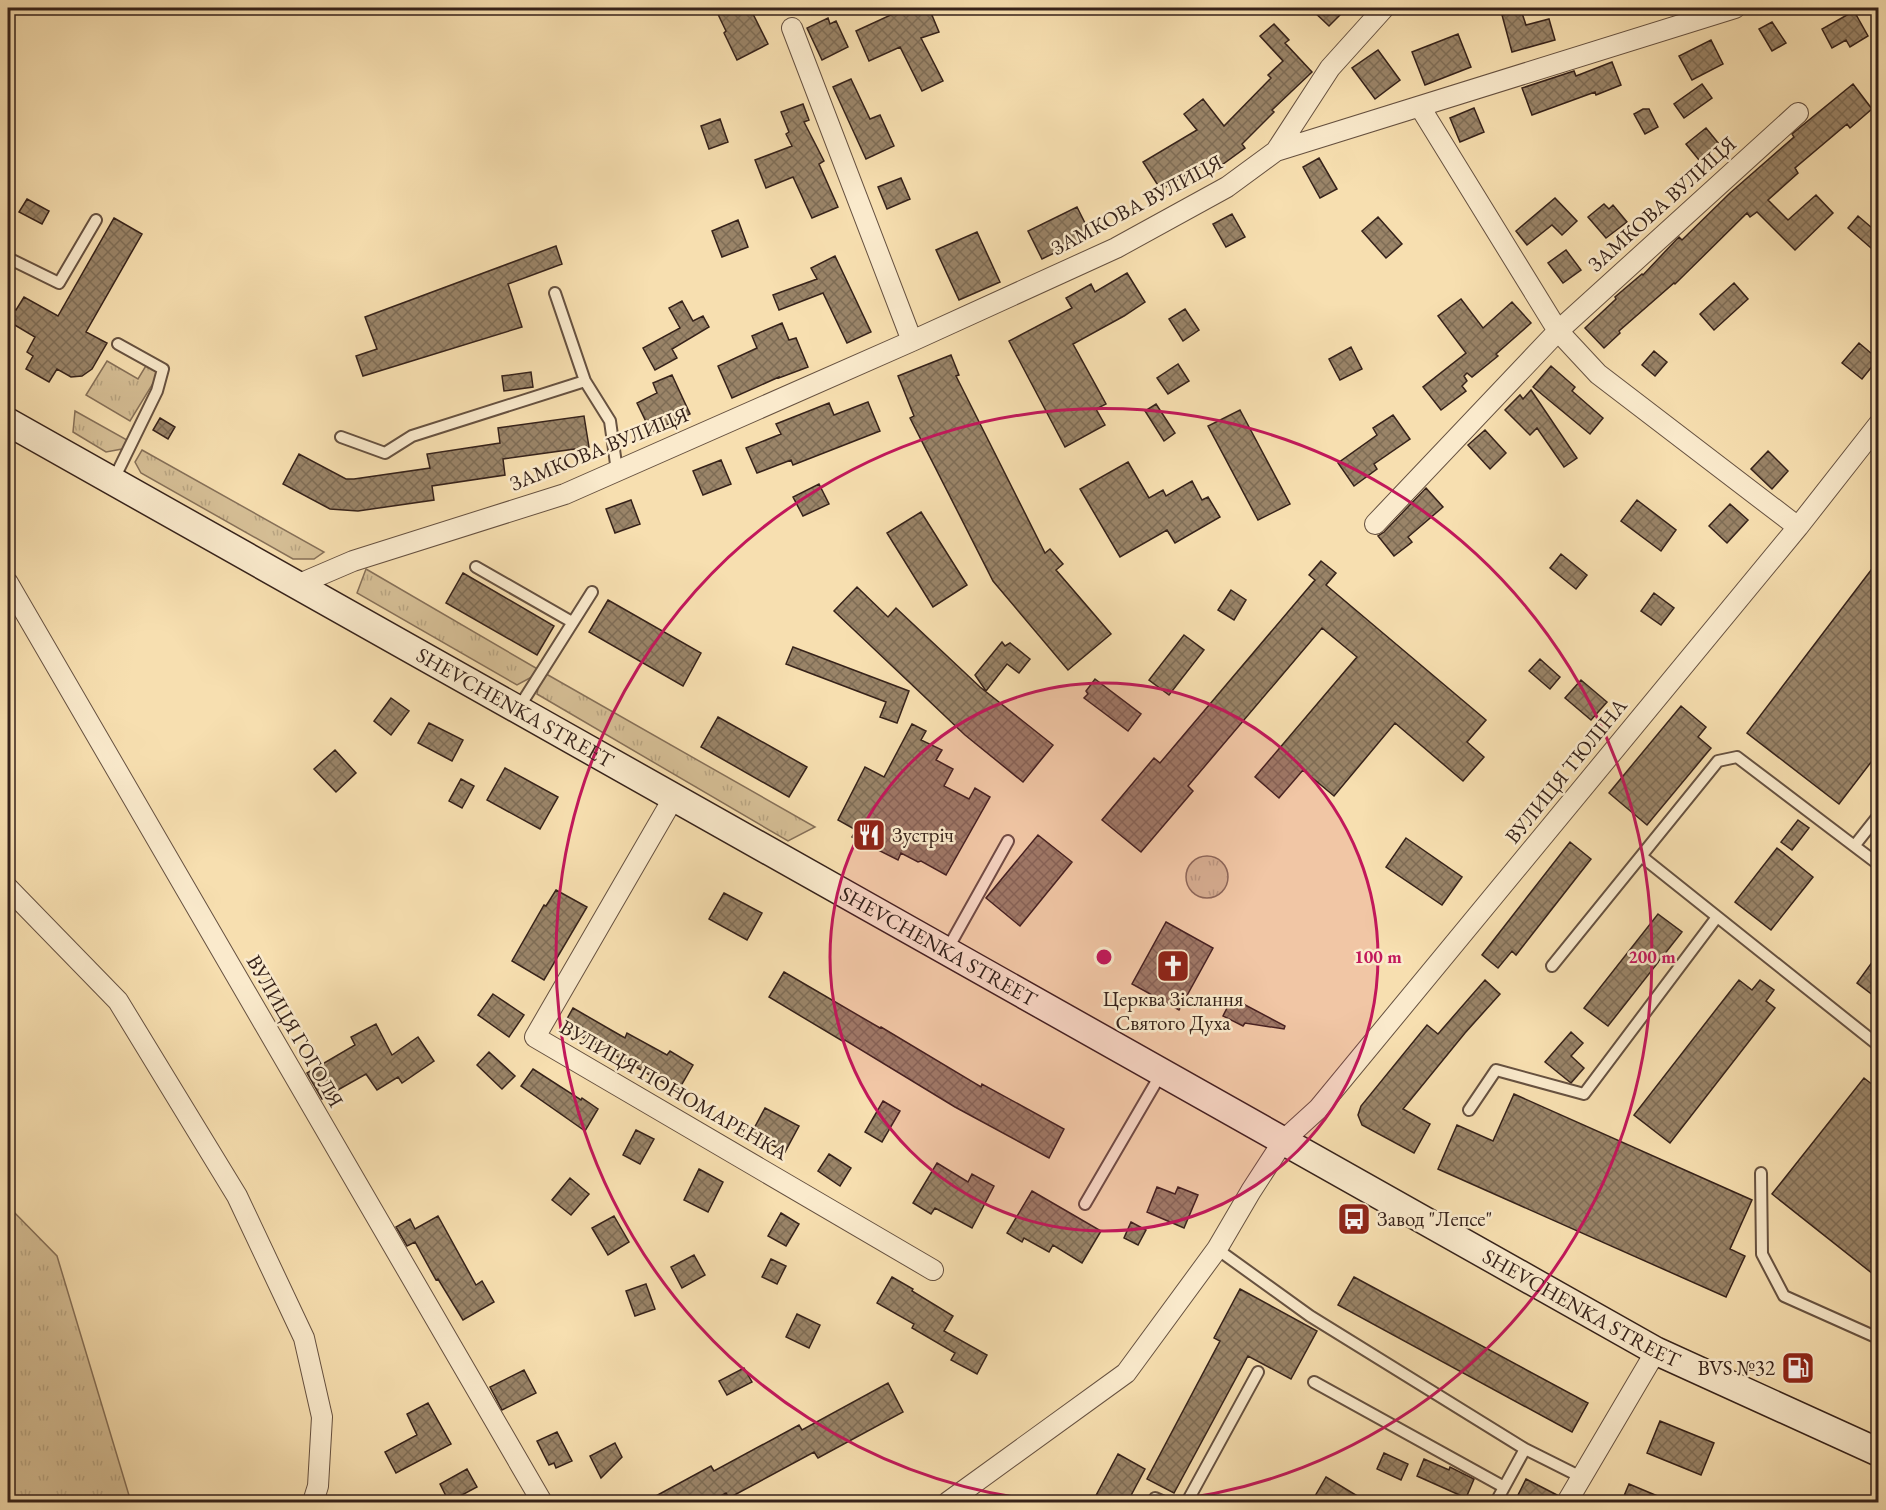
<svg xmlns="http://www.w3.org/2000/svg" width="1886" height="1510" font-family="'EB Garamond',serif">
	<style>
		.grass { fill: url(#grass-tufts); stroke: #867058; stroke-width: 1.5 }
		.building { fill: url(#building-cross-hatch); stroke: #36221a; stroke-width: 1.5 }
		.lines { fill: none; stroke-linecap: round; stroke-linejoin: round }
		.service-casing { stroke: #665140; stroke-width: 14 }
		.minor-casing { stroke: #665140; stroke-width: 22 }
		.secondary-casing { stroke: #36221a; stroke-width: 30 }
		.service { stroke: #faeacc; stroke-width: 10 }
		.minor { stroke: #faeacc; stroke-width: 20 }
		.secondary { stroke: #faeacc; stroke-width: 27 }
		.ring { fill: none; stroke: #c2185b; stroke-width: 3 }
		.labels { text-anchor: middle; stroke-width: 5; stroke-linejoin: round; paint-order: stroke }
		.street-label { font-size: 21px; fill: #36221a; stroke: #faeacc }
		.poi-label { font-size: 21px; fill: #36221a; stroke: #faeacc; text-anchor: start }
		.centre { fill: #c2185b; stroke: #faeacc; stroke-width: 3 }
		.ring-label { font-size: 18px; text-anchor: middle; font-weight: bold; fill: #c2185b; stroke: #faeacc; stroke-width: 5; stroke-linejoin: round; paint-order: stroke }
	</style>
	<defs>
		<pattern id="grass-tufts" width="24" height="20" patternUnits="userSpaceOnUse" patternTransform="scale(1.5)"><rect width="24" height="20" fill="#d6bf96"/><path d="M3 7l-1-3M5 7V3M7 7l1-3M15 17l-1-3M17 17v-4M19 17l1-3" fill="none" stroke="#b8a481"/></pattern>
		<pattern id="building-cross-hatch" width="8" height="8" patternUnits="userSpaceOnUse" patternTransform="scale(1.5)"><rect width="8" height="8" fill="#9a8468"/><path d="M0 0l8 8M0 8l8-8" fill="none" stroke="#7e6c55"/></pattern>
	</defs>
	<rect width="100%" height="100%" fill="#f7dfb0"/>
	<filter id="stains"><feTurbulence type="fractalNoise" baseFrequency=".00333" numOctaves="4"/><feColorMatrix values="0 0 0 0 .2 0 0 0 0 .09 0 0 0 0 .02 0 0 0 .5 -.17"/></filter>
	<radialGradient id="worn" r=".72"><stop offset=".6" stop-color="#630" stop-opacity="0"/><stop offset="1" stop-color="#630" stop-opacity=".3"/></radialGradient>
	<!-- grass -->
	<path class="grass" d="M107 361 138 379 147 364 160 372 130 421 86 395Z
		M75 411 127 440 122 449 106 452 73 432Z
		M142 450 324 552 314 559H293L141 473 135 462Z
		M366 569 541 671 815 827 788 841 537 694 541 672 517 685 357 593Z
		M1186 877a21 21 0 1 1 42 0a21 21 0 1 1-42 0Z
		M8 1206 57 1256 131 1502H8Z"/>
	<!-- building -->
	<path class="building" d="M715 8H750L768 44 737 60 724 33 726 31Z
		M890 8H929L939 32 921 38 943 81 922 91 900 47 869 61 856 31 893 14Z
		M1310 8H1347L1329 26Z
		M1521 10 1526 25 1549 19 1555 40 1512 52 1502 15Z
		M1854 11 1868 36 1850 47 1846 40 1832 48 1822 29Z
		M828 18 830 24 836 21 848 47 822 60 807 28Z
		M1772 22 1786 43 1772 51 1759 29Z
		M1274 24 1289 40 1285 43 1312 72 1272 110 1274 112 1242 144 1245 148 1215 170 1209 161 1161 190 1143 162 1197 130 1184 114 1203 99 1224 126 1271 78 1268 75 1283 61 1260 36Z
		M1458 34 1471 67 1425 85 1412 52Z
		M1711 40 1723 64 1692 80 1679 56Z
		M1378 50 1400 80 1375 99 1352 68Z
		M1612 62 1621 85 1596 95 1595 92 1532 115 1522 88 1574 71 1576 76Z
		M851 79 870 119 880 115 894 146 866 159 833 87Z
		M1702 84 1712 98 1684 118 1674 104Z
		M1853 84 1872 109 1850 128 1847 124 1795 168 1798 173 1768 200 1788 220 1816 195 1833 213 1795 250 1757 212 1750 217 1747 213 1675 284 1674 283 1619 331 1620 333 1604 348 1585 328 1616 299 1615 297 1642 274 1643 275 1676 240 1679 237 1682 240 1730 193 1794 137 1792 134Z
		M803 104 809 120 804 122 824 161 819 164 838 207 812 218 793 177 766 188 755 160 792 146 786 134 789 132 781 112Z
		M1474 108 1484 132 1460 142 1450 118Z
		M1643 109H1649L1658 127 1645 134 1634 114Z
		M720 119 728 142 709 149 701 126Z
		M1706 128 1719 144 1699 160 1686 144Z
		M1319 158 1337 189 1320 198 1303 167Z
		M901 178 910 199 887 209 878 187Z
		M1555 198 1577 221 1562 235 1552 225 1527 245 1516 231Z
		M27 199 49 211 42 224 19 212Z
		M1604 204 1609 209 1613 205 1627 222 1606 238 1588 217Z
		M1077 207 1091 235 1042 259 1028 231Z
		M1232 214 1245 237 1226 247 1213 224Z
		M1858 216 1878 233V239L1871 248 1848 228Z
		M1378 217 1402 244 1386 258 1362 231Z
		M114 218 142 234 86 332 107 343 92 369 82 376 71 377 57 369 49 382 26 369 33 356 27 352 35 337 8 321V305L16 310 24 297 58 316Z
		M738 220 748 247 722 257 712 231Z
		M977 232 1000 282 959 300 936 250Z
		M556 246 562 264 508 284 522 327 363 376 356 356 377 349 365 317Z
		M1566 250 1581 270 1563 283 1548 263Z
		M835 256 871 332 847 343 823 293 779 310 773 295 817 279 811 268Z
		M1127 273 1145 302 1124 316 1073 344 1106 404 1096 409 1105 425 1065 447 1009 341 1072 308 1066 298 1091 284 1095 292Z
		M1734 283 1748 299 1714 330 1700 314Z
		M1461 299 1483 328 1512 302 1531 323 1496 354 1498 356 1472 377 1467 373 1464 376 1467 381 1462 386 1466 391 1441 410 1423 387 1466 353 1438 316Z
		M682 301 693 321 703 316 709 327 672 349 677 358 655 370 643 348 680 328 669 308Z
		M1185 309 1199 330 1183 341 1169 319Z
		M782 323 789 340 796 338 808 367 779 378V377L732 398 718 366 757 348 752 336Z
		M1859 343 1878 359 1862 379 1842 363Z
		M1351 347 1362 369 1340 380 1329 359Z
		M1654 351 1667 362 1655 376 1642 365Z
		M951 355 959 375 956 376 1045 553 1050 549 1063 564 1056 570 1111 634 1068 670 993 581 910 418 914 416 898 376Z
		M1178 364 1189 381 1168 394 1157 378Z
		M1551 366 1575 387 1572 391 1603 418 1590 434 1533 387Z
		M531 372 533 387 504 391 502 376Z
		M672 375 690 414 651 432 637 403 657 393 653 383Z
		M1531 390 1577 458 1564 467 1537 428 1530 435 1505 410 1520 395 1523 399Z
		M868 402 880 431 793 465 791 460 757 473 746 448 781 434 776 424 829 403 834 415Z
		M1156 404 1175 433 1164 441 1145 411Z
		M1240 410 1290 504 1258 520 1208 426Z
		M1393 415 1410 439 1374 464 1377 469 1354 486 1338 463 1377 435 1373 428Z
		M584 416 589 447 503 459 505 475 432 486 434 500 358 511 330 509 283 484 299 454 346 479H354L430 468 427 454 500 443 498 428Z
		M160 418 175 427 168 439 153 430Z
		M1485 430 1506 453 1490 469 1468 445Z
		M1768 451 1788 471 1772 489 1751 469Z
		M721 460 731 484 703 495 693 471Z
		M1128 462 1149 498 1163 490 1166 496 1192 481 1202 500 1208 497 1220 517 1175 543 1167 530 1120 557 1080 489Z
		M819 484 829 504 803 516 793 497Z
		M1426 488 1443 507 1408 537 1412 542 1394 556 1378 536 1384 532Z
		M631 500 640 524 615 533 606 509Z
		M1637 500 1676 530 1661 551 1621 521Z
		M1730 504 1748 520 1727 543 1709 526Z
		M921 512 967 585 933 607 887 533Z
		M1561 554 1587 575 1576 589 1550 568Z
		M1321 561 1336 573 1326 585 1486 720 1467 742 1484 757 1463 781 1395 723 1334 796 1303 770 1279 798 1255 777 1357 657 1322 628 1188 786 1193 791 1141 852 1102 820 1154 758 1160 763 1315 580 1309 575Z
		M1878 561V753L1839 804 1747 733Z
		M463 573 554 626 537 655 446 603Z
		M857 587 888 617 896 608 980 687 1053 745 1023 782 965 735 834 611Z
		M1231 590 1246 600 1234 620 1218 610Z
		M1654 593 1674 608 1661 625 1641 611Z
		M608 600 701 653 683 686 589 632Z
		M1184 635 1204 650 1169 695 1149 680Z
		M1002 642 1005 646 1010 643 1030 659 1019 673 1007 664 986 691 975 675Z
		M793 647 909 691 897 723 880 717 886 702 786 664Z
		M1540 659 1560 677 1550 689 1529 671Z
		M1095 679 1141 714 1128 731 1084 698 1088 694 1086 691Z
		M1581 680 1607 702 1591 720 1565 698Z
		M391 698 409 711 391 735 374 721Z
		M1681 706 1706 727 1698 737 1711 748 1647 825 1609 793Z
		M718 717 807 767 789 797 701 747Z
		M429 723 463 740 452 761 418 743Z
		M912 724 926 731 921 740 942 750 936 760 953 769 944 786 969 799 975 788 990 797 946 875 921 861 918 862 901 853 898 860 852 837 856 830 838 820 865 767 884 777Z
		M335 750 356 773 336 792 314 769Z
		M505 768 558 797 540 829 487 800Z
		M461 779 474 786 462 808 449 801Z
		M1798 820 1809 828 1792 850 1781 842Z
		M1038 835 1072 862 1020 926 986 898Z
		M1406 838 1462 877 1442 905 1386 867Z
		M1570 842 1591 859 1516 955 1512 951 1498 968 1482 955Z
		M1777 848 1813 877 1771 930 1735 902Z
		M556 890 587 907 544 980 512 961 544 905 546 906Z
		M724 893 762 913 747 940 709 919Z
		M1658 914 1682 932 1608 1026 1584 1008Z
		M1166 922 1213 948 1179 1010 1132 984Z
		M1878 954V999L1857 983Z
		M784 972 880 1028 881 1027 981 1087 982 1084 1064 1129 1049 1158 955 1107 845 1040 844 1042 769 997Z
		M1485 980 1500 994 1465 1033 1403 1109 1430 1124 1414 1153 1362 1125 1358 1115 1361 1106 1427 1025 1438 1034Z
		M1739 980 1752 990 1760 980 1774 990 1766 1001 1775 1008 1670 1143 1634 1115Z
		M493 994 524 1015 509 1037 478 1015Z
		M1232 998 1285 1026 1284 1029 1245 1023 1243 1026 1223 1016Z
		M573 1008 618 1034 625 1038 627 1033 667 1055 670 1051 693 1065 678 1091 563 1026Z
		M376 1024 392 1055 418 1037 434 1061 402 1083 398 1077 377 1090 366 1074 322 1099 307 1073 355 1045 351 1037Z
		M1571 1032 1583 1043 1571 1056 1584 1068 1571 1083 1545 1062Z
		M489 1052 515 1076 502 1089 477 1065Z
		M533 1069 581 1100 582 1098 598 1109 585 1131 521 1086Z
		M1864 1078 1878 1089V1278L1772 1194Z
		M1514 1094 1752 1200 1730 1249 1745 1256 1726 1297 1438 1169 1457 1125 1493 1141Z
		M883 1101 900 1111 882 1142 865 1132Z
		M765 1108 799 1126 785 1152 751 1134Z
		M636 1130 654 1139 640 1164 623 1155Z
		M829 1154 851 1168 840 1186 818 1171Z
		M937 1163 968 1182 972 1174 994 1186 972 1228 935 1208 931 1214 913 1203Z
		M699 1169 723 1182 708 1212 684 1200Z
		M570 1178 589 1194 571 1215 552 1200Z
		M1157 1187 1175 1194 1178 1187 1198 1195 1184 1228 1147 1212Z
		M1032 1191 1101 1231 1082 1263 1053 1245 1049 1252 1024 1238 1022 1242 1007 1233Z
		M781 1213 799 1224 786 1246 768 1236Z
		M438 1216 476 1285 482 1281 494 1302 463 1320 438 1279 436 1280 415 1242 407 1246 396 1227 410 1219 415 1229Z
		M614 1216 629 1242 608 1255 592 1228Z
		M1131 1222 1146 1230 1138 1245 1124 1238Z
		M694 1255 705 1275 682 1288 671 1267Z
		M771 1259 786 1266 777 1284 762 1277Z
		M892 1277 913 1289 912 1291 953 1316 944 1331 987 1355 977 1374 951 1360 955 1353 912 1328 914 1324 877 1303Z
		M1354 1277 1588 1403 1572 1432 1338 1305Z
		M646 1284 655 1309 635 1316 626 1291Z
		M1240 1289 1317 1331 1291 1379 1248 1356 1174 1493 1147 1479 1220 1341 1214 1338Z
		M797 1314 820 1325 809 1348 786 1337Z
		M744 1368 752 1382 727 1395 719 1381Z
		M524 1370 536 1393 502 1410 490 1387Z
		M888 1383 903 1412 818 1458 814 1452 729 1498 726 1493 708 1503H643L711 1466 714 1471 799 1425 802 1430Z
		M428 1403 451 1444 396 1473 385 1452 417 1435 407 1414Z
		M1660 1421 1714 1443 1701 1475 1647 1453Z
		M557 1432 572 1461 556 1468 554 1463 549 1465 537 1441Z
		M615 1443 622 1457 601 1478 590 1456Z
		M1384 1453 1408 1464 1401 1480 1377 1469Z
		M1118 1454 1145 1469 1127 1503H1092Z
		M1424 1459 1449 1470 1450 1467 1474 1479 1466 1498 1417 1476Z
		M467 1469 477 1487 449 1502 440 1484Z
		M1326 1477 1369 1503H1311Z
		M1526 1479 1557 1495 1555 1503H1514Z
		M1629 1484 1672 1502V1503H1621Z"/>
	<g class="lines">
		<defs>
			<path id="service" d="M8 258 59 283 96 220
				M555 293 585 381
				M341 437 385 453 412 436 585 381 610 421 617 471
				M113 481 157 391 163 369 118 344
				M476 567 572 622
				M518 709 592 592
				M1855 845 1878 816
				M1641 856 1878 1045
				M947 950 1008 841
				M1552 966 1718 761 1737 757 1878 864
				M1469 1110 1496 1070 1584 1094 1717 917
				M1761 1173 1762 1254 1784 1296 1878 1338
				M1085 1204 1162 1072
				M1217 1249 1310 1316 1525 1449 1581 1477
				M1314 1382 1504 1487
				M1153 1502 1155 1498 1164 1502
				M1187 1502 1258 1372
				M1496 1502 1525 1449"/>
			<path id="minor" d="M792 28 912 341
				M1420 107 1558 331 1598 374 1798 527
				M1276 151 1330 68 1384 8
				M1375 524 1558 331 1798 113
				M8 583 542 1502
				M297 585 353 561 565 494 912 341 1116 248 1227 187 1276 151 1735 8
				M674 797 535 1037 933 1270
				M8 888 118 1001 237 1196 304 1338 322 1417 318 1486 313 1502
				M948 1502 1126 1373 1217 1249 1251 1191 1284 1140 1318 1109 1798 527 1878 425
				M1567 1502 1656 1351"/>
			<g id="secondary">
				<path id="s1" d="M8 422 1656 1351 1878 1452"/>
			</g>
		</defs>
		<!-- service casing -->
		<use href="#service" class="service-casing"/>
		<!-- minor casing -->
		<use href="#minor" class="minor-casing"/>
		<!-- secondary casing -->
		<use href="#secondary" class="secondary-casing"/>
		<!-- service -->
		<use href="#service" class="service"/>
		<!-- minor -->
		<use href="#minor" class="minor"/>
		<!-- secondary -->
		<use href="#secondary" class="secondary"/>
	</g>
	<!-- distance rings -->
	<circle cx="1104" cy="957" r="274" fill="#c2185b" fill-opacity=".12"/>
	<g class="ring">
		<circle cx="1104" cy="957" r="274"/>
		<path d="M1051 1502A548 548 0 1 1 1157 1502"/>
	</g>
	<!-- icons -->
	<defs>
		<symbol id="restaurant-square" viewBox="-11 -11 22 22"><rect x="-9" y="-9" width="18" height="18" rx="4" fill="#8f2418" stroke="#faeacc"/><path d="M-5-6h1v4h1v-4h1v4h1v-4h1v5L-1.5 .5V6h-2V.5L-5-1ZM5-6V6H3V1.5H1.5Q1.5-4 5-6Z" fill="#fff"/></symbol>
		<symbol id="church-square" viewBox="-11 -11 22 22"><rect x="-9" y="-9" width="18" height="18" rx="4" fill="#8f2418" stroke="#faeacc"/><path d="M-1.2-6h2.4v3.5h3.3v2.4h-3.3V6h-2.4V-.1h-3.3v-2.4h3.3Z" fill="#fff"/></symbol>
		<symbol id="bus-square" viewBox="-11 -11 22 22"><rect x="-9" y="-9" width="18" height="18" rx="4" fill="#8f2418" stroke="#faeacc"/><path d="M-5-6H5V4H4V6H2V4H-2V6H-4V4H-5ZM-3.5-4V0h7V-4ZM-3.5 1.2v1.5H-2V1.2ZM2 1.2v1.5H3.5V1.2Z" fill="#fff"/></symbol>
		<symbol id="fuel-square" viewBox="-11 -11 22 22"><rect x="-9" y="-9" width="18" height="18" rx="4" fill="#8f2418" stroke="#faeacc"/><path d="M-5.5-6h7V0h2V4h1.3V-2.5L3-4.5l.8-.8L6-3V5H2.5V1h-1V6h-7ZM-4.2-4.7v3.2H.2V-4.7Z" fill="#fff"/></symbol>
	</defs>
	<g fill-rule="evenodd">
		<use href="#restaurant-square" x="850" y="816" width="38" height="38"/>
		<use href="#church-square" x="1154" y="947" width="38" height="38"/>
		<use href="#bus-square" x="1335" y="1200" width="38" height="38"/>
		<use href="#fuel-square" x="1779" y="1349" width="38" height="38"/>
	</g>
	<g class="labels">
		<!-- street labels -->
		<g class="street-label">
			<text transform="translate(1662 204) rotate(-42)" y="7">ЗАМКОВА ВУЛИЦЯ</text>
			<text transform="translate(1137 205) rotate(-28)" y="7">ЗАМКОВА ВУЛИЦЯ</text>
			<text transform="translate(599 449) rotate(-22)" y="7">ЗАМКОВА ВУЛИЦЯ</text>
			<text dy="7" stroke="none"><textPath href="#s1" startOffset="582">SHEVCHENKA STREET</textPath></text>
			<text transform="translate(1566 771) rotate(-51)" y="7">ВУЛИЦЯ ТЮЛІНА</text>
			<text dy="7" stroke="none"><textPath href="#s1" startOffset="1068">SHEVCHENKA STREET</textPath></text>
			<text transform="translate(295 1031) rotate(60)" y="7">ВУЛИЦЯ ГОГОЛЯ</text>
			<text transform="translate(674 1090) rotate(30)" y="7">ВУЛИЦЯ ПОНОМАРЕНКА</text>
			<text dy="7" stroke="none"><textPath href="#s1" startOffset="1806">SHEVCHENKA STREET</textPath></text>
		</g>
		<!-- poi labels -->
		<g class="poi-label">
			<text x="892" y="842">Зустріч</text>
			<text x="1173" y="1006" text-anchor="middle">Церква Зіслання<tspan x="1173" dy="24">Святого Духа</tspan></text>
			<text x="1377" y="1226">Завод "Лепсе"</text>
			<text x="1775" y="1375" text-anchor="end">BVS №32</text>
		</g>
	</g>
	<circle cx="1104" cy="957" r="9" class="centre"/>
	<g class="ring-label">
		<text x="1378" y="963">100 m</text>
		<text x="1652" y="963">200 m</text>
	</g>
	<!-- margin -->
	<rect width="1886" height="1510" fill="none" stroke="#f7dfb0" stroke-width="30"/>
	<rect x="9" y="9" width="1868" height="1492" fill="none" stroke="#36221a" stroke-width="3"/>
	<rect x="15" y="15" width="1856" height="1480" fill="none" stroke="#36221a" stroke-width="1.5"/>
	<rect width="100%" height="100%" filter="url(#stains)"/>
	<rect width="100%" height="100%" fill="url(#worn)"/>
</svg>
